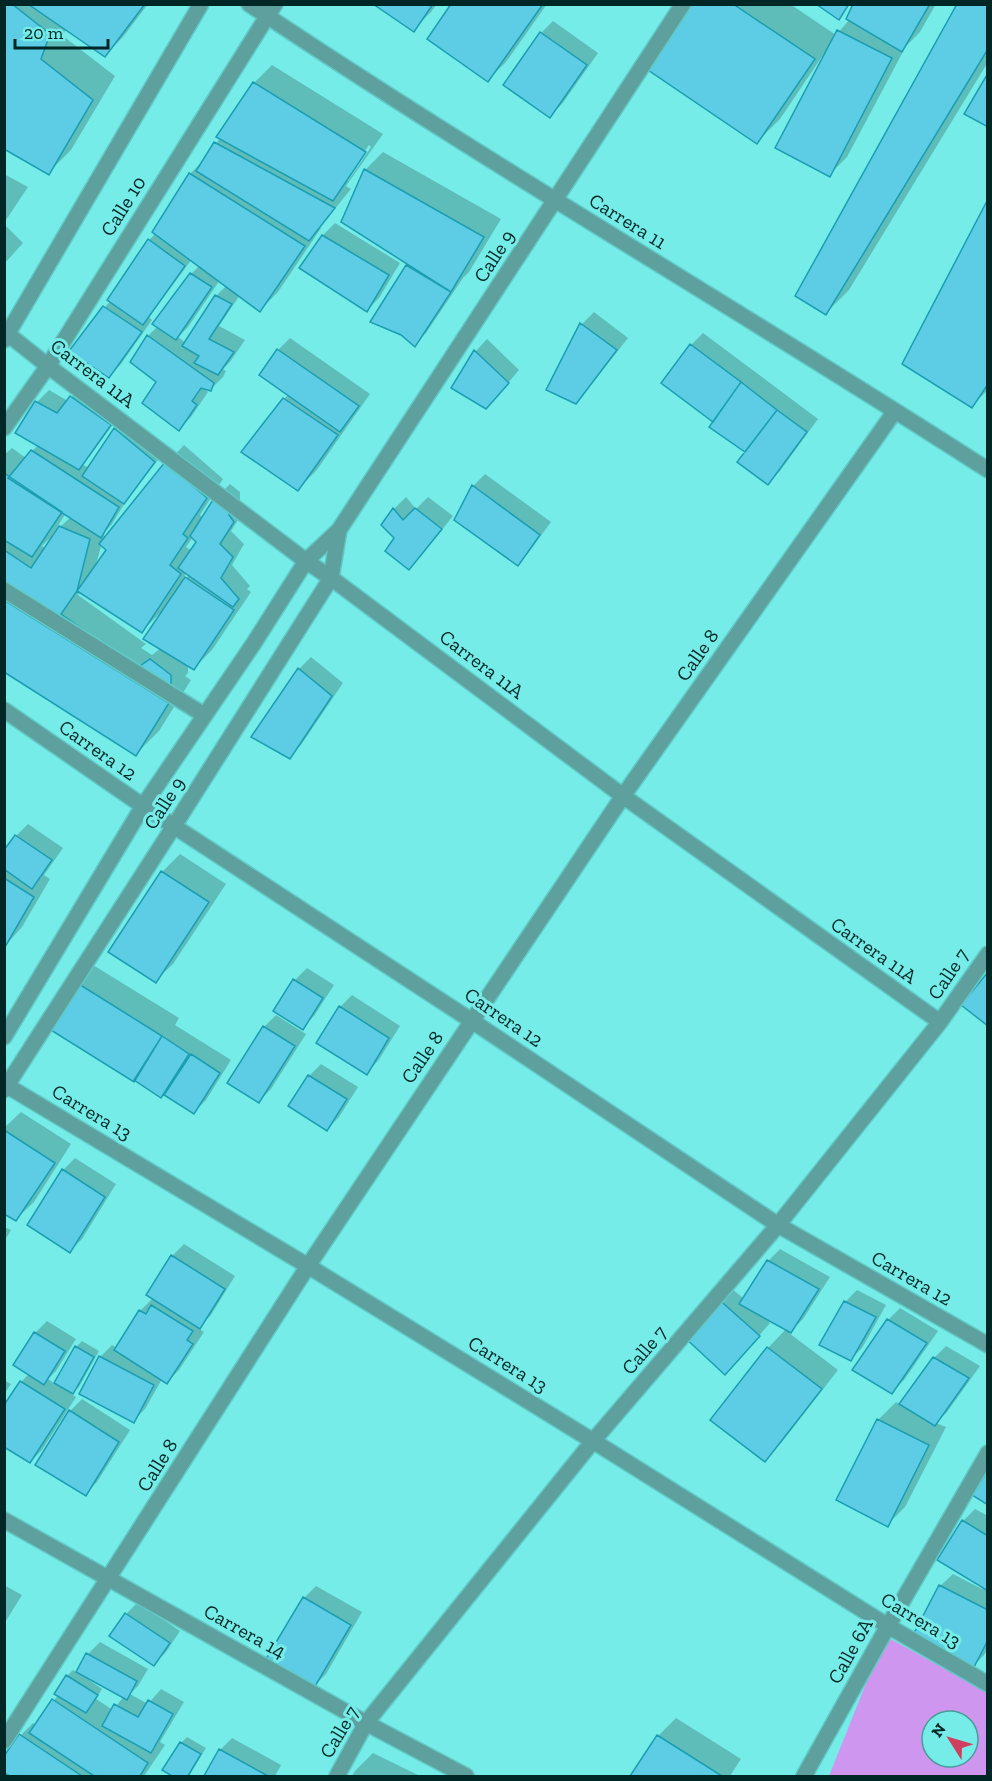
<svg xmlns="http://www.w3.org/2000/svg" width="992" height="1781" font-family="'Zilla Slab',serif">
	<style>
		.green { fill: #ce96ee; fill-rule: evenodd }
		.shadow { fill: #0003; fill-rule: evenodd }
		.building { fill: #5ccde4; stroke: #1b9db2; stroke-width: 1.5 }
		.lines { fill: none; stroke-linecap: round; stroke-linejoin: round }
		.minor-casing { stroke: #61c9c5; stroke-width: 18 }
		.minor { stroke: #5da09e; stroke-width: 15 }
		.labels { text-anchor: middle; stroke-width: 6; stroke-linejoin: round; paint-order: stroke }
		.street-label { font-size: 20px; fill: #002726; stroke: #76ece8 }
	</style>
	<rect width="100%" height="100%" fill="#76ece8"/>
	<!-- green -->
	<path class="green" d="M885 1636 987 1692V1776H829ZM932 1721H968V1757H932Z"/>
	<!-- shadow -->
	<path class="shadow" d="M4 4H148L123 37 105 55 66 28 63 36 115 76 71 150 48 173Z
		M376 4H437L431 12 413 30Z
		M453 4H547L506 62 488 80Z
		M694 4H790L836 35 850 19 855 4H936L920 32 906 46 847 157 829 175 825 56 823 55 780 119 757 142Z
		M988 4V62L849 290 826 313Z
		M553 21 598 53 562 104 550 116 505 84 541 33Z
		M272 65 383 134 346 186 351 189 320 227 321 228 278 292 260 310 240 295 219 326 245 340 230 362 223 369 226 371 223 377 211 389 201 386 208 392 191 417 179 429 148 336 158 326 155 324 191 274 200 265 192 259 149 317 152 320 121 364 109 376 71 351 110 301 149 240 156 233 190 174 207 157 220 138 254 83ZM369 145 371 147 348 181H344ZM220 280 227 285 216 296 186 343 178 337 188 327Z
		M383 152 501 219 469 272 463 278 426 333 414 345 401 333 372 321 409 264 365 170Z
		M4 174 28 187 4 223Z
		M988 203V390L971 406Z
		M335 223 400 263 379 298 367 310 301 268 323 235Z
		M4 224 23 243 4 264Z
		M594 312 628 338 587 390 575 402 548 389 582 324Z
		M703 333 818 419 780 471 768 483 747 452 715 422 691 345Z
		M290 338 370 394 316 471 298 489 284 399 289 394 261 374 278 350Z
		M487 339 519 370 498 395 453 388 476 351Z
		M83 385 122 412 90 456 82 464 89 468 115 429 127 417 166 450 129 496 112 524 105 532 95 568 167 463 184 445 223 479 200 515 203 518 218 496 230 484 240 492V502L245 509 231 531 244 544 232 565 250 586 247 589 251 592 212 650 194 668 188 665V673L185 676 191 680 159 731 136 754 4 671V455L12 448 26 458 38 445 37 402 49 390 68 401ZM66 513 72 516 60 527 46 549 42 546 50 538ZM193 537 198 542 192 551 186 547ZM187 572 190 574 183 581 182 580ZM80 592 142 631 161 612V648L152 655 141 648 146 644 78 595Z
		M485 474 551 522 529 552 517 564 456 520 473 486Z
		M406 497 416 509 428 497 453 516 421 556 409 568 396 538 394 509Z
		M311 657 343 683 301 745 289 757 254 736 299 669Z
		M28 824 63 848 44 875 50 879 22 927 4 947V849L7 850 16 836Z
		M180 854 226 884 173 964 155 981 110 952 162 872Z
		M93 965 179 1018 175 1025 231 1060 206 1100 194 1112 170 1087 161 1096 48 1026Z
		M307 968 334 985 314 1016 302 1028 295 980Z
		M352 995 400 1026 378 1061 366 1073 340 1007Z
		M276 1015 306 1034 271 1089 259 1101 264 1027Z
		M321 1064 358 1087 339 1117 327 1129 290 1106 309 1076Z
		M21 1112 71 1144 34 1202 16 1219 4 1212V1128Z
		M75 1158 116 1184 82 1239 70 1251 63 1170Z
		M4 1227 11 1230 4 1242Z
		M184 1244 235 1276 211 1315 198 1328 204 1332 179 1370 167 1382 162 1379 145 1409 133 1421 100 1357 112 1345 117 1348 140 1311 153 1298 172 1256Z
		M780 1249 830 1277 803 1319 789 1333 838 1370 782 1442 765 1460 768 1348 786 1329 765 1318 770 1323 737 1361 684 1335 729 1286 744 1299 768 1261Z
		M857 1290 886 1305 862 1348 850 1360 845 1302Z
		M900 1308 938 1331 904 1380 892 1392 888 1320Z
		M47 1321 76 1339 56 1371 48 1379 55 1384 76 1347 82 1341 99 1351 79 1387 71 1394 76 1397 42 1450 30 1462 21 1382 29 1374 16 1365 35 1333Z
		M946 1346 980 1366 947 1412 936 1423 946 1427 905 1507 887 1525 878 1420 896 1402 901 1405 934 1358Z
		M4 1380 11 1384 4 1394Z
		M82 1399 130 1430 97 1482 85 1494 70 1411Z
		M975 1509 988 1516V1649L984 1655 972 1667 914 1636 940 1586 953 1574 982 1589 983 1587 963 1521Z
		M4 1585 22 1595 4 1624Z
		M316 1586 362 1612 326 1674 314 1686 304 1598Z
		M138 1602 180 1631 166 1652 154 1664 126 1614Z
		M100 1642 148 1669 138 1686 130 1694 148 1704 161 1689 184 1702 160 1742 165 1745 144 1776H96L94 1775 93 1776H4V1759L21 1735 33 1723 36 1726 58 1695 67 1676 73 1670 77 1673 88 1654ZM91 1678 124 1696 113 1710 96 1699 102 1689 89 1680Z
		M676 1718 741 1759 730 1776H632L658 1736Z
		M187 1737 206 1748 189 1776H175L164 1770 181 1743Z
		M232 1738 281 1765 275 1776H205L220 1750Z
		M373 1753 420 1776H352L355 1771Z"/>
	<!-- building -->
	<path class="building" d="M4 4H12L50 34 41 59 93 100 49 175 4 149Z
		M28 4H145L105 57Z
		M373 4H433L414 32Z
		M451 4H543L488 82 427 39Z
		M692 4H733L815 59 757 144 648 70Z
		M816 4H849L839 20Z
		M853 4H930L902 52 846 19Z
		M957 4H988V49L826 315 795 296Z
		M837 30 892 58 830 177 775 148Z
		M540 32 587 65 550 118 503 85Z
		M988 73V127L964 114Z
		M253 82 366 152 333 201 216 137Z
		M214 142 335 208 309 241 196 171Z
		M364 169 484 237 451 292 341 222Z
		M189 173 305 246 260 312 152 232Z
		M988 199V384L972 408 902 364Z
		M322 235 389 275 367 312 299 268Z
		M148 239 185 266 143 325 107 300Z
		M406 265 451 292 415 347 401 335 370 322Z
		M190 273 212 287 176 340 152 324Z
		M215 295 232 304 209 339 234 352 218 375 194 363 199 356 182 346Z
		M103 306 142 332 109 378 69 351Z
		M580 323 617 350 576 404 546 390Z
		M147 335 214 383 211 391 201 388 192 401 197 405 179 431 142 403 156 382 130 362Z
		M690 344 741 382 713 422 661 383Z
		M277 349 359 406 340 432 259 375Z
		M474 350 509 383 486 409 451 388Z
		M741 382 777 410 745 452 709 427Z
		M70 396 111 425 79 470 15 433 35 401 57 413Z
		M283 398 338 435 298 491 241 452Z
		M777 410 807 432 768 485 737 462Z
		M114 428 155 462 124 504 82 476Z
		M31 450 119 507 101 538 8 478Z
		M165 462 207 498 183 534 188 538 170 565 181 574 142 633 77 591 106 550 99 544Z
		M4 473 62 512 32 557 4 540Z
		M472 485 540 535 518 566 454 520Z
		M216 495 229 504V515L234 522 220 544 233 557 221 578 239 599 233 607 178 568 196 542 190 536Z
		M393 508 403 520 415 508 442 529 409 570 385 551 394 538 381 525Z
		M59 526 90 539 77 591 61 614 137 668 150 659 171 675V692L4 586V550L31 568Z
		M185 577 234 610 194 670 143 639Z
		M4 600 169 703 136 756 4 672Z
		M298 668 332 696 290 759 251 737Z
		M15 835 52 860 32 889 4 869V850Z
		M161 871 209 902 156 983 108 952Z
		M4 878 34 897 5 947H4Z
		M988 972V1026L961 1005Z
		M293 979 323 998 303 1030 273 1011Z
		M74 981 162 1036 134 1082 46 1027Z
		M339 1006 389 1038 367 1075 316 1043Z
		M263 1026 295 1046 259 1103 227 1083Z
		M162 1036 189 1054 161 1098 134 1080Z
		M191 1054 220 1073 194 1114 164 1095Z
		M308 1075 347 1099 327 1131 288 1106Z
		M4 1130 55 1163 16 1221 4 1214Z
		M62 1169 105 1197 70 1253 27 1225Z
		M171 1255 225 1289 200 1329 146 1295Z
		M767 1260 819 1289 791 1333 739 1304Z
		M716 1297 760 1336 725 1375 682 1335Z
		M844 1301 876 1317 851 1361 819 1345Z
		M151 1305 193 1331 187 1340 193 1344 167 1384 114 1350 139 1310 146 1314Z
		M887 1319 927 1343 892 1394 852 1370Z
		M34 1332 65 1351 44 1385 13 1365Z
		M75 1346 94 1357 73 1394 54 1383Z
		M767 1347 822 1389 765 1462 710 1420Z
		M99 1356 154 1385 134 1423 79 1394Z
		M933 1357 969 1378 935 1426 899 1404Z
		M20 1381 65 1409 30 1463 4 1447V1405Z
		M69 1410 119 1442 86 1496 35 1465Z
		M877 1419 929 1445 888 1527 836 1500Z
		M988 1470V1505L972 1495Z
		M962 1520 988 1536V1591L937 1560Z
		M939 1585 988 1610V1640L973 1669 912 1637Z
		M303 1597 351 1625 314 1688 266 1659Z
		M125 1613 170 1643 154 1666 109 1636Z
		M86 1653 137 1681 127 1700 76 1672Z
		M66 1675 98 1695 86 1713 54 1694Z
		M52 1699 148 1763 140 1776H94L29 1733Z
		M148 1700 173 1714 151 1753 102 1726 114 1704 138 1717Z
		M19 1734 82 1776H10L4 1773V1756Z
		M657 1735 722 1776H630Z
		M180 1742 201 1754 188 1776H172L162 1770Z
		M219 1749 268 1776H204Z"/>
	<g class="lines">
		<defs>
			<path id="minor" d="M249 4C491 166 743 312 988 470
				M4 331 48 366 306 561 331 578 623 796 940 1022
				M4 340 201 4
				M4 428 48 366 275 4
				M4 590 204 715
				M4 710 143 806 472 1021 778 1225 988 1345
				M4 1037 143 806 254 643 306 561 339 530 683 4
				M4 1084 308 1266 593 1441 888 1626 988 1684
				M4 1090 174 826 331 578 339 530
				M4 1520 366 1723 466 1776
				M4 1741 308 1266 472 1021 623 796 895 411
				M337 1776 366 1723 593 1441 778 1225 940 1022 988 954
				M804 1776 888 1626 988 1453"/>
		</defs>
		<!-- minor casing -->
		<use href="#minor" class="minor-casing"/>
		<!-- minor -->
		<use href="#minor" class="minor"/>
	</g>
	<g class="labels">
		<!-- street labels -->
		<g class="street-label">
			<text transform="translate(123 206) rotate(-58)" y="7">Calle 10</text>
			<text transform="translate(628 221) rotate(32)" y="7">Carrera 11</text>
			<text transform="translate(494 256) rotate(-57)" y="7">Calle 9</text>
			<text transform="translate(93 373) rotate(37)" y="7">Carrera 11A</text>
			<text transform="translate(697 655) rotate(-55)" y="7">Calle 8</text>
			<text transform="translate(482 664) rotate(37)" y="7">Carrera 11A</text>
			<text transform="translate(98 750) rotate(35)" y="7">Carrera 12</text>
			<text transform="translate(164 803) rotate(-57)" y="7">Calle 9</text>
			<text transform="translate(874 950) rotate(35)" y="7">Carrera 11A</text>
			<text transform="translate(948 974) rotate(-56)" y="7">Calle 7</text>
			<text transform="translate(504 1017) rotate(34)" y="7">Carrera 12</text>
			<text transform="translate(422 1057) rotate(-56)" y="7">Calle 8</text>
			<text transform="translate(92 1112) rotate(31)" y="7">Carrera 13</text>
			<text transform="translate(912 1278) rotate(30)" y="7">Carrera 12</text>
			<text transform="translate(644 1350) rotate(-49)" y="7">Calle 7</text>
			<text transform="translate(508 1364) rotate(32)" y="7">Carrera 13</text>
			<text transform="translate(157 1465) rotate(-58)" y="7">Calle 8</text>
			<text transform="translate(921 1620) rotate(31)" y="7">Carrera 13</text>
			<text transform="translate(245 1631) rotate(29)" y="7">Carrera 14</text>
			<text transform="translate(850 1651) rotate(-61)" y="7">Calle 6A</text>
			<text transform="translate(339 1732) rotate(-59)" y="7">Calle 7</text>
		</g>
	</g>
	<!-- border -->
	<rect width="992" height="1781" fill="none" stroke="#002726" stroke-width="12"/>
	<!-- north arrow -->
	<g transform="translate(950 1739) rotate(307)"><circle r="28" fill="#76ece8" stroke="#479d9a" stroke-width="1.5"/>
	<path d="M0-4.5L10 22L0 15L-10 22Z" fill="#d0405e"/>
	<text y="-9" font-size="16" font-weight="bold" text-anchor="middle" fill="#002726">N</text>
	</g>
	<!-- scale -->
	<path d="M15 39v9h93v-9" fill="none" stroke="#002726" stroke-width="3"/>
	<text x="24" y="39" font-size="18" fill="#002726" stroke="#76ece8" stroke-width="4.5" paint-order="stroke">20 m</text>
</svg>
